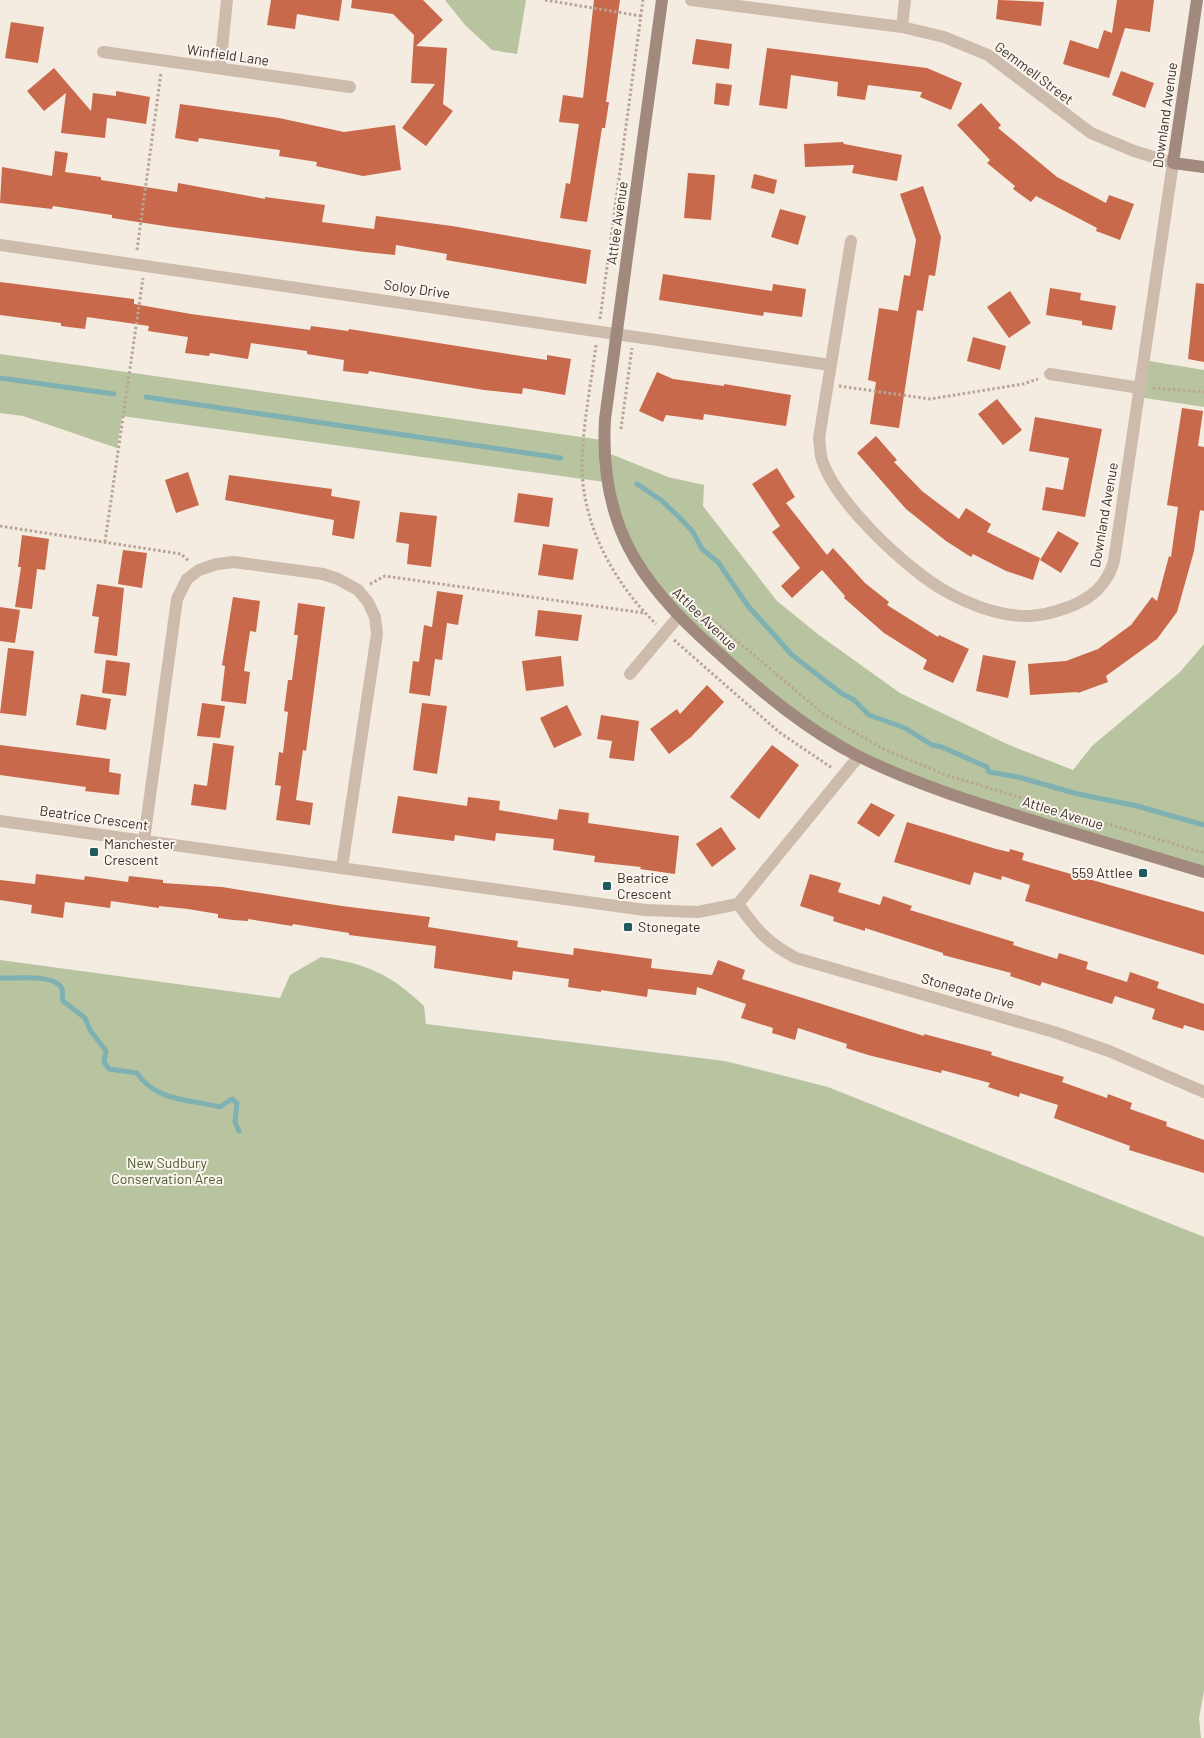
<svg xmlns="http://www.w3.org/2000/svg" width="1204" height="1738" font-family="Barlow,sans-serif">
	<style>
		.green { fill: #b8c4a0 }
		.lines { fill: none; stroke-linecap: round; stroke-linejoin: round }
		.stream { stroke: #7fb0b2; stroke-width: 5 }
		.building { fill: #c8694b }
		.path { stroke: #b9a596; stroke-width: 3; stroke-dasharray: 2.5 2.5; stroke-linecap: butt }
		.street { stroke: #cdbbac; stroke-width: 12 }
		.secondary { stroke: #a18a7d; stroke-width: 12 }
		.poi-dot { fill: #1f5a5e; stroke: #fbf5ee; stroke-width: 2 }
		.labels { text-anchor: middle; stroke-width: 4; stroke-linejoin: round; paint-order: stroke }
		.street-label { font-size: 14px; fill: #3b302b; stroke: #fbf5ee }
		.poi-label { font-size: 14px; fill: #3b302b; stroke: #fbf5ee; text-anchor: start }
		.park-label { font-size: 14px; fill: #4a5a2e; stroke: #fbf5ee }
	</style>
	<rect width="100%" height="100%" fill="#f4ebe1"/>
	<!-- green -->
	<path class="green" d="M445 0H526L517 54 492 50 465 25Z
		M0 354 602 440 603 451 668 477 704 485 703 506 777 601 819 635 900 693 1009 745 1073 770 1092 746 1180 672 1204 644V873L926 786 792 714 644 578 605 482 122 416 117 448 23 416 0 413Z
		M1143 360 1204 370V407L1138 397Z
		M321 957C368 964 390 974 424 1006L426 1024 725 1061 828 1087 1204 1237V1691L1199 1718 1201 1738H0V960L280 998 290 975Z"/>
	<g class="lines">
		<!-- stream -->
		<path class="stream" d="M0 378 114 394
			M146 397 561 458
			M637 484 661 500 679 517 693 532 702 549 718 562 748 606 792 655 841 693 854 700 869 715 905 728 932 745 942 747 987 767 989 772 1018 777 1078 794 1137 806 1204 825
			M0 978C15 979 55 973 62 989 63 992 62 998 63 1001L85 1018 90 1030 106 1051 104 1062 109 1069 137 1073C156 1102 190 1099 220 1107L232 1099 237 1103 235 1122 239 1131"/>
	</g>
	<!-- building -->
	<path class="building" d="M271 0H342L339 21 297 14 295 29 267 25Z
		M352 0H423L443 20 416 46 447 48 443 104 453 111 426 146 402 128 435 84 411 83 414 35 393 14 351 8Z
		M594 0H620L606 102H609L605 128H602L587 222 560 218 566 183 570 184 579 124 559 122 563 95 583 98Z
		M998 0 1044 2 1041 26 996 19Z
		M1117 0H1154L1150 32 1125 28 1109 78 1063 64 1070 40 1098 49 1104 30 1112 33Z
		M11 22 44 27 38 63 5 58Z
		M696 39 732 44 729 69 692 64Z
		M767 48 927 68 962 83 951 110 920 97 922 92 868 85 865 100 837 96 838 82 791 75 787 109 759 105Z
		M54 68 91 111 93 93 116 96V91L150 97 146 124 107 118 105 138 61 133 66 93 44 111 27 91Z
		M1121 71 1154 83 1145 108 1112 95Z
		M716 83 732 85 729 106 714 104Z
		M981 103 1001 125 998 128 1057 177 1106 203 1109 195 1134 204 1120 240 1096 231 1097 228 1036 196 1031 202 1013 189 1015 186 987 163 990 160 957 125Z
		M180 104 279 118 344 132 395 125 401 170 363 176 316 166 317 162 279 156 280 150 199 138 198 142 175 138Z
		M843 142 844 144 902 155 897 181 852 173 854 165 805 167 804 144Z
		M55 151 68 153 65 172 101 177V180L177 192 178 183 265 199V197L325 205 322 222 374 229 376 216 452 226 591 250 586 284 446 260 447 254 396 245 395 255 365 252 171 227 112 218V215L53 206 52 209 0 203 2 167 52 176Z
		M688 173 715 175 711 220 684 218Z
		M754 174 777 180 774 194 751 188Z
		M923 186 941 237 935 276 929 275 923 311 917 310 899 428 870 424 876 382 868 380 879 308 898 311 904 275 910 276 916 240 900 194Z
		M780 209 806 216 798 245 771 237Z
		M663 274 772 291 773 284 806 289 802 317 764 312 763 316 659 300Z
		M0 282 134 299V304L191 314 310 330 311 326 348 331 349 329 547 360V355L571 359 565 395 523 388 522 394 484 390 369 371 368 374 343 371 344 360 307 354V351L251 343 248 359 210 353 209 356 185 353 188 337 148 331 149 326 87 317 85 329 61 326V323L0 315Z
		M1196 283 1204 284V362L1188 359Z
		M1050 288 1081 293 1080 300 1116 306 1112 330 1082 325V321L1046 315Z
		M1010 291 1031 323 1009 338 987 307Z
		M973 337 1006 346 1000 370 967 361Z
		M657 372 673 379 724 386V384L791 395 786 426 704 414 703 420 666 415 663 422 639 411Z
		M997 399 1022 430 1003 445 978 414Z
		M1182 408 1203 411 1198 446 1204 447V511L1200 510 1194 551 1177 612 1157 639 1106 676 1108 682 1078 693 1077 692 1030 695 1028 664 1066 661 1098 649 1131 625 1152 597 1157 601 1169 556 1171 557 1178 507 1167 505Z
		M1035 417 1102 429 1085 517 1042 510 1046 487 1063 490 1069 458 1029 451Z
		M876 436 897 460 894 462 922 491 959 519 966 508 991 524 987 532 1040 558 1033 580 1006 571 973 554 971 557 946 541 906 509 857 453Z
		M777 468 795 497 786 503 827 555 833 548 865 583 889 602 887 605 938 637 939 635 969 649 953 683 923 669 927 660 884 633 844 598 845 596 822 570 792 598 781 586 800 568 772 532 780 526 752 484Z
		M188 472 199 505 176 513 165 480Z
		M229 475 332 489 331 496 360 501 354 539 332 535 334 520 225 500Z
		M518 493 553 498 549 527 514 522Z
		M400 512 437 516 431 567 407 564 409 544 396 542Z
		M1058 531 1079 543 1061 573 1040 560Z
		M22 535 49 539 45 570 37 569 32 609 15 607 21 567H18Z
		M543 544 578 549 573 580 538 575Z
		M123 550 147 553 142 588 118 584Z
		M97 584 124 588 117 656 94 653 99 617 92 616Z
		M437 591 463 595 458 625 447 623 442 660 435 659 430 696 409 693 413 661 419 662 424 625 432 627Z
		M233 597 260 601 256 632 250 631 244 671 250 672 246 704 221 701 225 666 222 665Z
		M298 603 325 607 306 751 303 750 296 800 313 803 310 825 276 820 281 786 275 785 279 752 283 753 288 712 284 711 288 680H292L298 635H294Z
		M0 607 20 610 15 643 0 641Z
		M538 610 582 615 578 641 535 636Z
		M8 648 34 651 26 716 0 713Z
		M983 655 1016 661 1008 698 976 691Z
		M561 656 564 686 526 691 522 661Z
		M106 660 130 663 126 696 102 693Z
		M707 685 724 702 691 737 669 754 650 729 677 709 680 714Z
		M81 694 111 699 106 730 76 725Z
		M202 703 225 706 220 738 197 736Z
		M422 703 447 706 437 774 413 770Z
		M567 705 582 735 554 748 540 718Z
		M601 715 639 721 634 761 609 758 612 741 597 739Z
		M213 743 234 746 226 810 191 805 194 784 207 786Z
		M0 745 110 759 109 772 121 774 119 795 85 791 86 787 0 775Z
		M772 745 799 765 759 819 730 797Z
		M398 796 467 806 468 797 500 801 499 810 557 820 559 809 589 813 588 823 679 836 675 874 640 869 641 867 594 862 595 856 553 850 554 839 496 833 495 841 455 835 454 841 392 833Z
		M871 803 895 815 879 837 857 823Z
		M907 822 996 849 1009 852 1010 849 1024 853 1022 860 1204 912V955L1025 901 1030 885 1002 876 1001 880 974 872 970 885 894 862Z
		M721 827 736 849 712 867 696 844Z
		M36 874 84 880 85 876 128 882 129 876 163 880V883L222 887 342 906 430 917 428 927 518 941 517 947 573 955 574 948 652 959 651 968 712 975 718 960 745 970 742 979 924 1036V1034L992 1052 991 1055 1064 1077 1062 1082 1107 1098 1108 1094 1132 1103 1130 1109 1167 1122 1166 1126 1204 1140V1173L1129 1150 1130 1146 1054 1118 1058 1105 1020 1093 1019 1097 988 1087 990 1083 942 1070 941 1073 868 1055 846 1048 847 1044 798 1028 795 1040 772 1033 773 1028 741 1018 746 1004 697 987 696 995 648 989 647 997 601 990V992L568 987 569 979 513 971 512 980 434 968 436 946 349 935V933L293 924 292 926 248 919V921L233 920 218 918V914L188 909 159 906V908L111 901 110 908 65 902 63 918 31 913 32 905 0 900V880L35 884Z
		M810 874 841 883 838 892 880 905 883 896 912 906 910 910 1014 942 1013 945 1057 959 1059 953 1088 962 1086 969 1127 982 1130 972 1159 982 1157 988 1204 1004V1031L1184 1025 1183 1029 1152 1019 1155 1009 1115 996 1112 1004 1042 982 1040 986 1010 976 1011 973 943 955V953L865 928V931L833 921 834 917 800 906Z"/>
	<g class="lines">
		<!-- path -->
		<path class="path" d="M545 0 641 16
			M137 250 161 73
			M600 319 643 0
			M596 345C591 384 583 423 582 462 581 524 614 583 656 624
			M839 386 930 399 1023 384 1038 379
			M1153 388 1204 392
			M621 429 632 348
			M0 526 181 554 189 561
			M105 542 143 278
			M370 584 385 576 644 613
			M691 605 715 622 822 713 883 749 946 775 1204 853
			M674 640 779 732 832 768"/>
		<!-- street -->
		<path class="street" d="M691 0 902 27 944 37 988 55 1091 133 1134 151 1173 163 1114 561C1107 585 1092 598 1069 607 1055 612 1039 617 1024 616 999 615 971 605 949 593 910 573 831 499 821 456 820 450 820 444 819 438L851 241
			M902 27 905 0
			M103 52 350 87
			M220 68 227 0
			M0 245 830 365
			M1050 374 1140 388
			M630 674 678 617
			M0 821 645 910 698 912 738 904 859 756
			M144 840 177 599 187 579 199 570 217 564 234 562 323 574 338 579 358 590 368 602 375 617 377 634 342 867
			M738 904C757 930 767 943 796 958L1054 1032 1109 1051 1204 1092"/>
		<!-- secondary -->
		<path class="secondary" d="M662 0 605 419C599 522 638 582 713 648 757 688 806 730 860 757 919 786 982 805 1044 824 1097 840 1151 856 1204 872
			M1197 0 1173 163 1204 167"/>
	</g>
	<!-- markers -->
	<g class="poi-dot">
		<rect x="89" y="847" width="10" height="10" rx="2.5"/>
		<rect x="1138" y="868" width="10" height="10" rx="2.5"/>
		<rect x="602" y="881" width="10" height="10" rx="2.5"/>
		<rect x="623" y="922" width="10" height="10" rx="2.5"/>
	</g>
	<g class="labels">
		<!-- street labels -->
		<g class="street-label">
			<text transform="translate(228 55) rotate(8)" y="5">Winfield Lane</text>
			<text transform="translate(1034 73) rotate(37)" y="5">Gemmell Street</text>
			<text transform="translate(1165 115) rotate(-82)" y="5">Downland Avenue</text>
			<text transform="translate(617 223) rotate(-82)" y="5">Attlee Avenue</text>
			<text transform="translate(417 289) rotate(8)" y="5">Soloy Drive</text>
			<text transform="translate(1104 515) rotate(-80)" y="5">Downland Avenue</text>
			<text transform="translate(705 619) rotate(44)" y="5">Attlee Avenue</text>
			<text transform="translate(1063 813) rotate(17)" y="5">Attlee Avenue</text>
			<text transform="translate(94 818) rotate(8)" y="5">Beatrice Crescent</text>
			<text transform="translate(968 991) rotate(16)" y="5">Stonegate Drive</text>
		</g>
		<!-- poi labels -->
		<g class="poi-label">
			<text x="104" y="849">Manchester<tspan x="104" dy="16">Crescent</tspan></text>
			<text x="1133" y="878" text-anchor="end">559 Attlee</text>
			<text x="617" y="883">Beatrice<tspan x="617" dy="16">Crescent</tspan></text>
			<text x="638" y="932">Stonegate</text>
		</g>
		<!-- park labels -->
		<g class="park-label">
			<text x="167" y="1168">New Sudbury<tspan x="167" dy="16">Conservation Area</tspan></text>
		</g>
	</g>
</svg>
